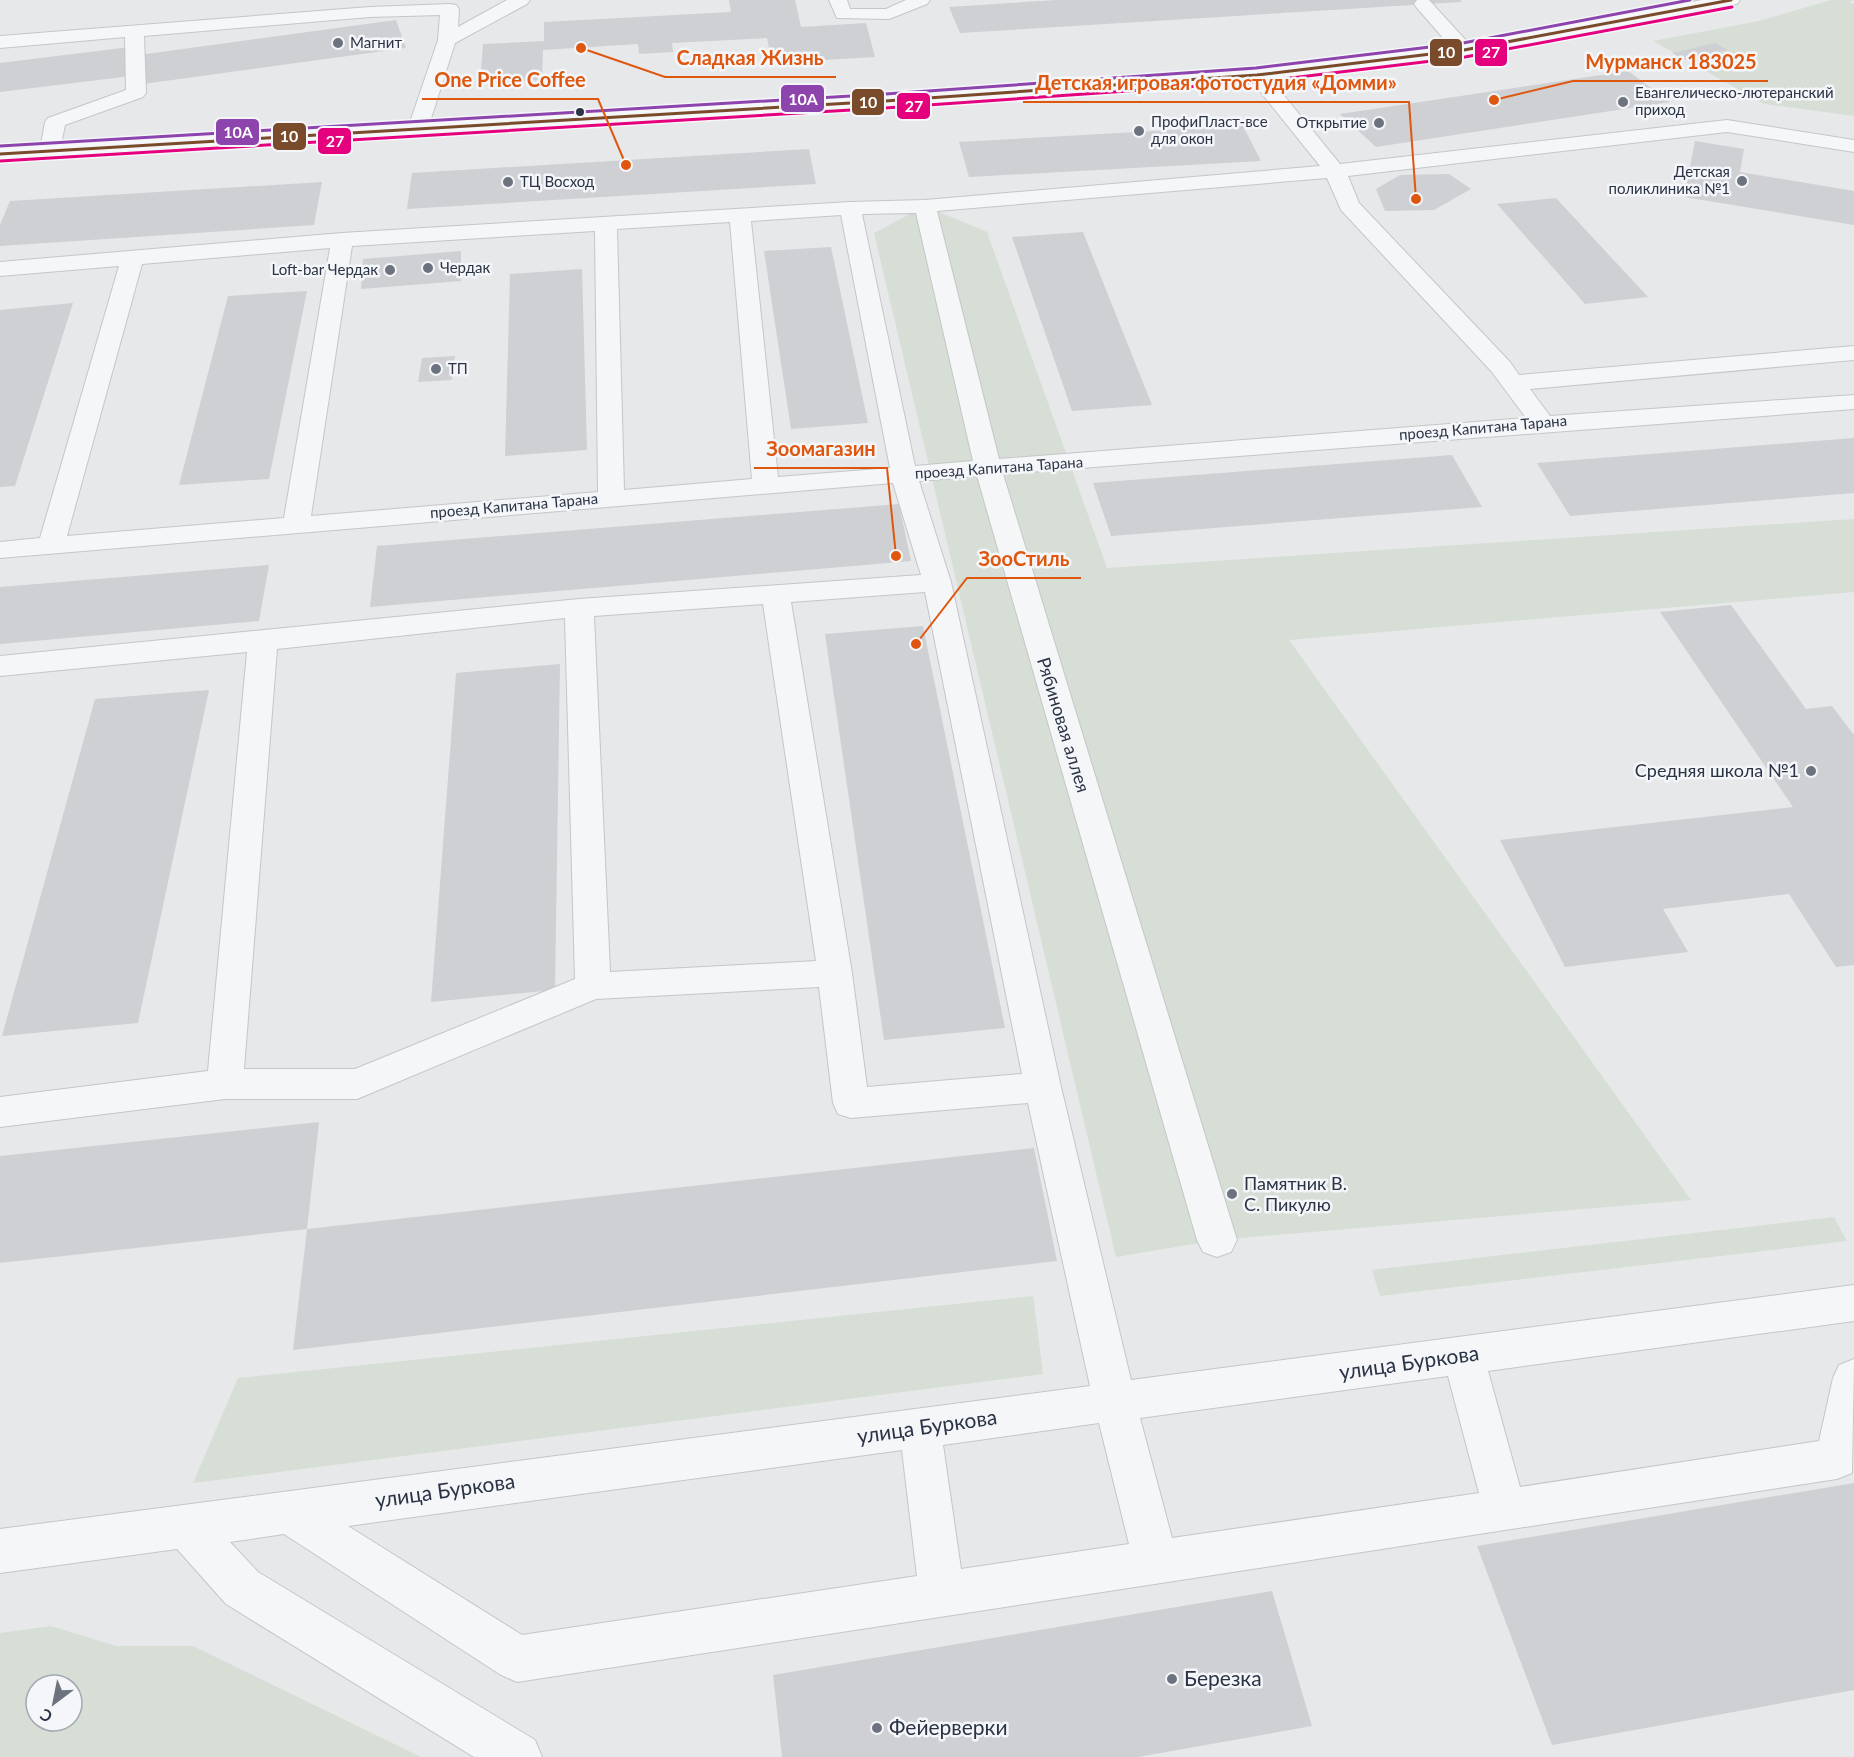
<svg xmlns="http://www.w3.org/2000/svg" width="1854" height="1757" font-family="Lato,sans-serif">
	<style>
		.green { fill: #d6ded6; fill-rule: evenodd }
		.building { fill: #ced0d3 }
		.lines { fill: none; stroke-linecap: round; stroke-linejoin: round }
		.minor-casing { stroke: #c4c6c8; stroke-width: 2 }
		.major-casing { stroke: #c2c5c8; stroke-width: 2 }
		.minor { fill: #f5f6f7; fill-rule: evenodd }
		.major { fill: #f8f8f8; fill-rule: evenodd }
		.bus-1-casing { stroke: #f4f6f9; stroke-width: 6 }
		.bus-2-casing { stroke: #f4f6f9; stroke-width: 6 }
		.bus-3-casing { stroke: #f4f6f9; stroke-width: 6 }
		.bus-1 { stroke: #7a4b2a; stroke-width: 3 }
		.bus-2 { stroke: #e5007d; stroke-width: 3 }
		.bus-3 { stroke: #8e44ad; stroke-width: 3 }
		.poi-dot { fill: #6c737f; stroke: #f4f6f9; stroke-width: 2 }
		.bus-dot { fill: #2b3445; stroke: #f4f6f9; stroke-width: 2 }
		.labels { text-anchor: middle; stroke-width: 5; stroke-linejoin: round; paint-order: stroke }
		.far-poi-label { font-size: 15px; fill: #2b3445; stroke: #f4f6f9; text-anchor: start }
		.far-street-label { font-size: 15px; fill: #2b3445; stroke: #f4f6f9 }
		.street-label { font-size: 18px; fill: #2b3445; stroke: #f4f6f9 }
		.poi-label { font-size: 18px; fill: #2b3445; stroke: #f4f6f9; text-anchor: end }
		.near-street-label { font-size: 21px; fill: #2b3445; stroke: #f4f6f9 }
		.near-poi-label { font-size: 21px; fill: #2b3445; stroke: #f4f6f9; text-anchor: start }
		.leader { fill: none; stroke: #df570f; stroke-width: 2 }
		.callout-dot { fill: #df570f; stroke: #f4f6f9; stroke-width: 2 }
		.callout-label { font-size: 20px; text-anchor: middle; font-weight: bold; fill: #df570f; stroke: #f4f6f9; stroke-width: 5; stroke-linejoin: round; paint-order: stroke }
		.line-badge { stroke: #f4f6f9; stroke-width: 2 }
		.badge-label { font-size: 16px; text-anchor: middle; font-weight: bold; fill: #fff }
	</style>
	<rect width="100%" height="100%" fill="#e6e8ea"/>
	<!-- green -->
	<path class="green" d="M1831 0H1854L1849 2 1854 4V116L1764 104 1653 41 1759 21Z
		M925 206 987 232 1107 568 1854 519V592L1289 640 1691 1200 1217 1240 1116 1257 874 233Z
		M1834 1217 1847 1241 1380 1296 1372 1270Z
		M1033 1296 1043 1374 193 1483 238 1378Z
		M51 1626 116 1646H193L421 1757H0V1633ZM36 1685H72V1721H36Z"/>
	<!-- building -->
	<path class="building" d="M729 0H795L801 27 866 23 875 57 772 63 767 38 672 43 673 52 639 54 638 44 543 50 542 80 480 83 483 44 544 41V22L731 12Z
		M1056 0H1461V2L960 33 949 7Z
		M396 20 406 48 143 84 139 55Z
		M1715 43 1728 50 1685 60 1672 53Z
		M130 47 131 76 0 92V63Z
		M1628 71 1670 102 1376 147 1340 114Z
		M1243 126 1261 161 969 177 959 142Z
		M1695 141 1744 149 1740 172 1854 191V225L1684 197Z
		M809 149 816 184 407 209 412 173Z
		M1449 174 1471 189 1434 210 1385 211 1376 189 1400 175Z
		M322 182 314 225 0 246V225L10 201Z
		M1556 198 1648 297 1585 304 1497 204Z
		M1083 232 1152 405 1072 411 1012 237Z
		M831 247 868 423 791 429 764 251Z
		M461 251V281L361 289 363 259Z
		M582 269 587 450 505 456 510 274Z
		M307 291 269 479 179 485 228 296Z
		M73 303 15 486 0 487V310Z
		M455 356 452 380 418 382 422 358Z
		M1854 438V493L1570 516 1537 463Z
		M1452 455 1482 507 1111 536 1093 483Z
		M899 504 911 561 370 607 377 546Z
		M269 565 259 621 0 644V587Z
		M1731 605 1806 709 1832 706 1854 735V965L1836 967 1789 894 1663 909 1688 952 1565 967 1500 840 1793 807 1660 612Z
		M923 626 1005 1028 884 1040 825 634Z
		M560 664 555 990 431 1002 456 673Z
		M209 690 138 1023 2 1036 95 699Z
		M319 1122 307 1229 0 1263V1156Z
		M1034 1148 1057 1261 293 1350 307 1229Z
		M1854 1483V1690L1552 1745 1477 1546Z
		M1272 1591 1312 1726 1138 1757H782L773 1675Z"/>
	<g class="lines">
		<defs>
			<path id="minor" d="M507 0H530L527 4 455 43 428 128 425 132H411L408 128 438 40 440 15 370 17 144 36 146 93 143 97 65 125 60 150 57 154 50 156 43 154 40 150 45 122 48 118 126 90 125 37 0 48V36L370 7 450 4 456 5 459 9 458 27Z
				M829 0H847L850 9H886L906 0H930L927 4 889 19 837 18Z
				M1417 0H1429L1471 46 1473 50 1471 54H1457L1417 8 1414 4Z
				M1257 69 1264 71 1340 164 1727 120 1854 140V152L1727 132 1348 176 1359 203 1510 362 1519 375 1854 346V360L1530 389 1550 416 1854 395V409L1003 474 1237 1240 1231 1252 1217 1257 1203 1252 1197 1240 977 476 919 481 951 582 1061 1087 1131 1380 1854 1285V1321L1488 1371 1520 1487 1819 1441 1833 1378 1839 1365 1854 1359 1852 1473 1837 1479 517 1682 501 1675 284 1534 230 1542 258 1572 535 1740 542 1757H474L226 1604 177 1549 0 1573V1529L1090 1386 1028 1103 851 1118 838 1114 833 1103 819 987 596 999 357 1099H225L0 1127V1097L208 1071 247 652 0 676V656L579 599 921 575 893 483 0 558V542L40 538 119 266 0 276V262L342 233 850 202 925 200 1320 166 1247 75 1250 71ZM1327 178 1341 210 1492 372 1526 418 999 459 937 211ZM916 213 973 461 915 466 862 214ZM841 215 890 468 778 477 751 221ZM730 222 752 479 624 490 617 229ZM595 231 598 492 311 516 352 246ZM330 248 284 518 67 536 142 264ZM925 592 1022 1074 867 1087 852 973 791 602ZM763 604 816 961 610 972 594 616ZM565 618 575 979 355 1069H244L277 649ZM1448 1376 1479 1493 1172 1538 1140 1418ZM1099 1423 1129 1544 961 1569 943 1445ZM902 1450 917 1576 522 1635 348 1526Z"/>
			<path id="major" d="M1702 0H1740L1737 4 1731 5 1464 56 1257 81 885 107 0 160V148L885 95 1257 69 1464 44Z"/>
		</defs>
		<!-- minor casing -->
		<use href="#minor" class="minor-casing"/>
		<!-- major casing -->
		<use href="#major" class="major-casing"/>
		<!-- minor -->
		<use href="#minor" class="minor"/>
		<!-- major -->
		<use href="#major" class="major"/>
		<defs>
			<path id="bus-1" d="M0 154 885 101 1257 75 1464 50 1731 0"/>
			<path id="bus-2" d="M0 161 885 108 1258 82 1465 57 1732 7"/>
			<path id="bus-3" d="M0 146 885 94 1256 68 1463 43 1690 0"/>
		</defs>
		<!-- bus-1 casing -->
		<use href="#bus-1" class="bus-1-casing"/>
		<!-- bus-2 casing -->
		<use href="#bus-2" class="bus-2-casing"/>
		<!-- bus-3 casing -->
		<use href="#bus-3" class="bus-3-casing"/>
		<!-- bus-1 -->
		<use href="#bus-1" class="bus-1"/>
		<!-- bus-2 -->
		<use href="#bus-2" class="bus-2"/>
		<!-- bus-3 -->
		<use href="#bus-3" class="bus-3"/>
	</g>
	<!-- markers -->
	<g class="poi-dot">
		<circle cx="338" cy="43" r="6"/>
		<circle cx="1623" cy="102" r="6"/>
		<circle cx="1379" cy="123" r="6"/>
		<circle cx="1139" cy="131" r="6"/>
		<circle cx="1742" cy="181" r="6"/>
		<circle cx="508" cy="182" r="6"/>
		<circle cx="428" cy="268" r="6"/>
		<circle cx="390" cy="270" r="6"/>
		<circle cx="436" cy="369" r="6"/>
		<circle cx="1811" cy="771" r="6"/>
		<circle cx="1232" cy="1194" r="6"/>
		<circle cx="1172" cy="1679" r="6"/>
		<circle cx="877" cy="1728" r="6"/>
	</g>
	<circle class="bus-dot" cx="580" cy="112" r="5"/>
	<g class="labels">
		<!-- far-poi labels -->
		<g class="far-poi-label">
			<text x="350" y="48">Магнит</text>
			<text x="1635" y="98">Евангелическо-лютеранский<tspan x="1635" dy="17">приход</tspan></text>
			<text x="1151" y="127">ПрофиПласт-все<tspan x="1151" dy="17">для окон</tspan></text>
			<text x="1367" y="128" text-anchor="end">Открытие</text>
			<text x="1730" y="177" text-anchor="end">Детская<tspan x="1730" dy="17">поликлиника №1</tspan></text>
			<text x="520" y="187">ТЦ Восход</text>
			<text x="440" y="273">Чердак</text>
			<text x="378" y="275" text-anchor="end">Loft-bar Чердак</text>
			<text x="448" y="374">ТП</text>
		</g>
		<!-- far-street labels -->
		<g class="far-street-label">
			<text transform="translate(1483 428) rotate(-5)" y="5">проезд Капитана Тарана</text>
			<text transform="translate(999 468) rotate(-4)" y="5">проезд Капитана Тарана</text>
			<text transform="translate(514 506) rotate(-5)" y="5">проезд Капитана Тарана</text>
		</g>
		<!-- street labels -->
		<g class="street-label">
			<text transform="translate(1063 725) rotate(73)" y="6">Рябиновая аллея</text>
		</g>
		<!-- poi labels -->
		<g class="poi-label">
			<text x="1799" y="777">Средняя школа №1</text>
			<text x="1244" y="1190" text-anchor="start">Памятник В.<tspan x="1244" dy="21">С. Пикулю</tspan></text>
		</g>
		<!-- near-street labels -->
		<g class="near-street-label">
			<text transform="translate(1409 1363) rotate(-8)" y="7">улица Буркова</text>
			<text transform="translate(927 1427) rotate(-8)" y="7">улица Буркова</text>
			<text transform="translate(445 1491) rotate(-8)" y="7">улица Буркова</text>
		</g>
		<!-- near-poi labels -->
		<g class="near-poi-label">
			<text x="1184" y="1686">Березка</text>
			<text x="889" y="1735">Фейерверки</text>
		</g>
	</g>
	<!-- callouts -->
	<path class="leader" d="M581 48L665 77H836M1494 100L1573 81H1768M626 165L598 99H422M1416 199L1409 102H1023M896 556L887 468H754M916 644L967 578H1081"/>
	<g class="callout-dot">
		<circle cx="581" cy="48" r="6"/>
		<circle cx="1494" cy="100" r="6"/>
		<circle cx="626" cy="165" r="6"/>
		<circle cx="1416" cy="199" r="6"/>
		<circle cx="896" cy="556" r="6"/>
		<circle cx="916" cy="644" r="6"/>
	</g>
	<g class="callout-label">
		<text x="750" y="65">Сладкая Жизнь</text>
		<text x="1671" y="69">Мурманск 183025</text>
		<text x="510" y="87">One Price Coffee</text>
		<text x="1216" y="90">Детская игровая фотостудия «Домми»</text>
		<text x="821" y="456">Зоомагазин</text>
		<text x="1024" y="566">ЗооСтиль</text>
	</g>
	<g class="line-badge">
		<rect x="1474" y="38" width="34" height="29" rx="6" fill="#e5007d"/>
		<rect x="1429" y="38" width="34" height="29" rx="6" fill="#7a4b2a"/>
		<rect x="780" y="84" width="45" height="29" rx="6" fill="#8e44ad"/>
		<rect x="851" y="88" width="34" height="28" rx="6" fill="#7a4b2a"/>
		<rect x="896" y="92" width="35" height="28" rx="6" fill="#e5007d"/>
		<rect x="215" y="118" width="45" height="28" rx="6" fill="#8e44ad"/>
		<rect x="272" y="122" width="35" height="29" rx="6" fill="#7a4b2a"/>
		<rect x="317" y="127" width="35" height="28" rx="6" fill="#e5007d"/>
	</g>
	<g class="badge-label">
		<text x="1491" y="58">27</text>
		<text x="1446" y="58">10</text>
		<text x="803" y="105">10А</text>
		<text x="868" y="108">10</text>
		<text x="914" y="112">27</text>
		<text x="238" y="138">10А</text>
		<text x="289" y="142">10</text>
		<text x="335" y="147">27</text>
	</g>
	<!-- north arrow -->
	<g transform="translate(54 1703) rotate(212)"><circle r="28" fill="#f4f6f9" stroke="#a4a8b1" stroke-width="1.5"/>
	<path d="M0-4.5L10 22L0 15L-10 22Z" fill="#6c737f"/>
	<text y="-9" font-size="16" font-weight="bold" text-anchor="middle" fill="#2b3445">С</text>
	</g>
</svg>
